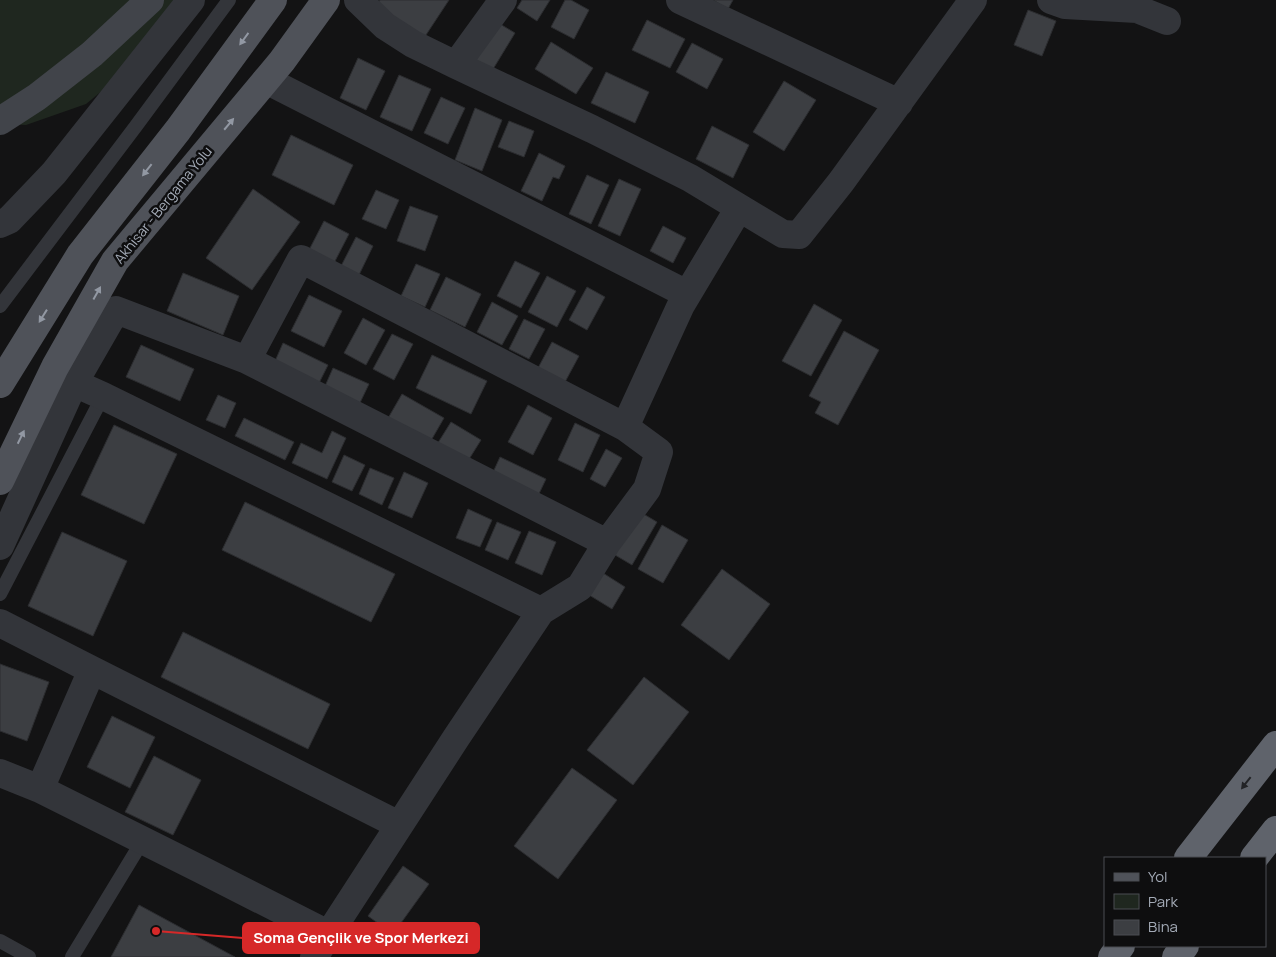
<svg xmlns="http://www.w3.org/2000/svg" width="1276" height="957" font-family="Manrope,sans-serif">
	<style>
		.green { fill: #1f271f }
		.building { fill: #3c3e42; stroke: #2c2d30 }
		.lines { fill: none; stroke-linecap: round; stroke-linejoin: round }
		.lane { stroke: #33353a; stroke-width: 14 }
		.street { stroke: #33353a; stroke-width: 28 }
		.secondary { stroke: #41444a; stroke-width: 28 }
		.primary { stroke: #4f5259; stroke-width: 28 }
		.highway { stroke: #5f636b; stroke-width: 28 }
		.oneway { fill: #9298a3 }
		.oneway2 { fill: #222326 }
		.labels { text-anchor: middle; stroke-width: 5; stroke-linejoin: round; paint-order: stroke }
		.street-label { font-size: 14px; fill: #a3aab6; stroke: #0e0e0f }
		.leader { fill: none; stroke: #d62828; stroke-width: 2 }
		.callout-dot { fill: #d62828; stroke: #0e0e0f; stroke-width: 2 }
		.callout { fill: #d62828; stroke: #d62828; stroke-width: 2 }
		.callout-label { font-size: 15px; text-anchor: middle; font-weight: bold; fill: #fff }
	</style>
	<rect width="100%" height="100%" fill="#131314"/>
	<!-- green -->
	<path class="green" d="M0 0H182L126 71 86 104 26 125 0 124Z"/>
	<!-- building -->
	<path class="building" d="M380 0H449L422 41 374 9Z
		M522 0H550L537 21 517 8Z
		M565 0H571L589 10 574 39 551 27Z
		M713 0H733L728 9Z
		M1028 10 1056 21 1042 56 1014 45Z
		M490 18 515 33 487 79 462 63Z
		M647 20 685 39 670 68 632 50Z
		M551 42 593 68 576 94 535 69Z
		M692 43 723 59 707 89 676 72Z
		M358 58 385 71 366 110 340 98Z
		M606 72 649 92 635 123 591 103Z
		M399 75 431 89 412 131 380 117Z
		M784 81 816 100 784 151 753 132Z
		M441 97 465 108 448 144 424 133Z
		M475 108 502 120 482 171 455 160Z
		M509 121 534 131 524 157 498 147Z
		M712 126 749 145 733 178 696 159Z
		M291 135 353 165 334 205 272 175Z
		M539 153 565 166 559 179 553 177 542 201 521 191Z
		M587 175 609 185 591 224 569 214Z
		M619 179 641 189 620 236 598 226Z
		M253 189 300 222 252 290 206 258Z
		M376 190 399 200 386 229 362 219Z
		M410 206 438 216 425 251 397 241Z
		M324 221 349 234 333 265 308 252Z
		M663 226 686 238 673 263 650 251Z
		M356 237 373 246 358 277 340 268Z
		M515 261 540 273 521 308 497 296Z
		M416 264 440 274 425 307 401 296Z
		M183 273 239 296 223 335 167 311Z
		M547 276 576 291 557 327 528 312Z
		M446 277 481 294 465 327 430 310Z
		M587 287 605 297 587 330 569 320Z
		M309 295 342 311 324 347 291 331Z
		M492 302 518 316 502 345 477 332Z
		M814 304 842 320 811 376 782 361Z
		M363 318 385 330 366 365 344 353Z
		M524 319 545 329 529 359 509 349Z
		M844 331 879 350 838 425 815 413 821 402 809 396Z
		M392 334 413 344 394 380 373 369Z
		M552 342 579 356 565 382 538 368Z
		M283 343 328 365 316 389 272 368Z
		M141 345 194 369 180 401 126 377Z
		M432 355 487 381 471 414 416 388Z
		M333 368 369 384 357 409 322 393Z
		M402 394 444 418 429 444 387 420Z
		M218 395 236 403 225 428 206 420Z
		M528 405 552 418 533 455 508 442Z
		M244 418 294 442 285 460 235 436Z
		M451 422 481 440 466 464 436 446Z
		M575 423 600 435 583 472 558 460Z
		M114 425 177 454 144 524 81 495Z
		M332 431 346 438 327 479 292 463 301 443 322 453Z
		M606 449 622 458 605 487 590 479Z
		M344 455 365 465 352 491 332 482Z
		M500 457 546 479 536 500 490 479Z
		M370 468 394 478 382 505 359 494Z
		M404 472 428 483 412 518 388 508Z
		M245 502 395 574 371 622 222 550Z
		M468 509 492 520 480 547 456 538Z
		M635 509 657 522 632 565 610 552Z
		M497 522 521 532 508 560 485 550Z
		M662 525 688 540 663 583 638 569Z
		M529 531 556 542 542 575 515 563Z
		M62 532 127 561 93 636 28 606Z
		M595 568 625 587 612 609 581 590Z
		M722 569 770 604 729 660 681 625Z
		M183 632 330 704 308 749 161 677Z
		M0 664 49 682 27 741 0 731Z
		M644 677 689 712 633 785 587 750Z
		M112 716 155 737 130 788 87 767Z
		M154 756 201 780 173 835 125 812Z
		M572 768 617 800 558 879 514 846Z
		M403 866 429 884 393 934 368 916Z
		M139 905 235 957H111Z"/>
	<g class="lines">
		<!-- lane -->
		<path class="lane" d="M0 306 136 126 229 0
			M0 594 103 396
			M0 941 29 957
			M72 957 143 840"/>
		<!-- street -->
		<path class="street" d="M358 0 385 26 413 44 456 65 592 129 690 178 783 234 799 235 841 182 973 0
			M680 0 899 103
			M1051 0 1065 5 1137 9 1167 21
			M456 65 503 0
			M266 80 687 294
			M0 224 9 220 54 173 191 0
			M247 360 301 259 625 427 659 452 647 489 607 543 580 587 541 611 456 738 314 957
			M74 383 103 396 541 611
			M625 427 681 305 739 208
			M0 546 74 383 116 310 247 360 607 543
			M0 623 92 670 399 825
			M0 773 40 789 202 870 328 934
			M40 789 92 670"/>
		<!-- secondary -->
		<path class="secondary" d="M0 121 37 97 92 54 150 0"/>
		<!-- primary -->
		<path class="primary" d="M0 384 80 255 178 130 273 0
			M0 481 55 367 115 261 282 61 326 0"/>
		<!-- highway -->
		<path class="highway" d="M1188 858 1276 745
			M1254 858 1276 830
			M1112 957 1121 946
			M1176 957 1185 946"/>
	</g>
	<!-- one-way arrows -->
	<defs><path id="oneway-solid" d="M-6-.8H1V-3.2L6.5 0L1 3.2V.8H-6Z" transform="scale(1.25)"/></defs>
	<g class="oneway">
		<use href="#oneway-solid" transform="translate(244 39) rotate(126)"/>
		<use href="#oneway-solid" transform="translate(229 124) rotate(-50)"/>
		<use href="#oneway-solid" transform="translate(147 170) rotate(128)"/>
		<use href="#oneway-solid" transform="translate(97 293) rotate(-61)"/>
		<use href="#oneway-solid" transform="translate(43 316) rotate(122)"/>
		<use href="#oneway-solid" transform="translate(21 437) rotate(-64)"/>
	</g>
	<use class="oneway2" href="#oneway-solid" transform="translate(1246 783) rotate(128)"/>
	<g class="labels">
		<!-- street labels -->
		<g class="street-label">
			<text transform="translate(163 205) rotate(-51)" y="5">Akhisar - Bergama Yolu</text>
		</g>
	</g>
	<!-- callouts -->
	<path class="leader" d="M156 931L243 938"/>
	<circle class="callout-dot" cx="156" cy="931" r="5"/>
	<rect class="callout" x="243" y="923" width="236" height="30" rx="5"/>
	<g class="callout-label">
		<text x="361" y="943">Soma Gençlik ve Spor Merkezi</text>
	</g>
	<!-- legend -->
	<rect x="1104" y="857" width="162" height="90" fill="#0e0e0f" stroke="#4a4c52"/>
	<rect x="1114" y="873" width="25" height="8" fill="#4f5259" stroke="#4a4c52"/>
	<text x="1148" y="882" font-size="15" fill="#a3aab6">Yol</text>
	<rect x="1114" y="894" width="25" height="15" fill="#1f271f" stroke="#4a4c52"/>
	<text x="1148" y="907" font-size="15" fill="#a3aab6">Park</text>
	<rect x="1114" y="920" width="25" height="15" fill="#3c3e42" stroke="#4a4c52"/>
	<text x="1148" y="932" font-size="15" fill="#a3aab6">Bina</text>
</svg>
